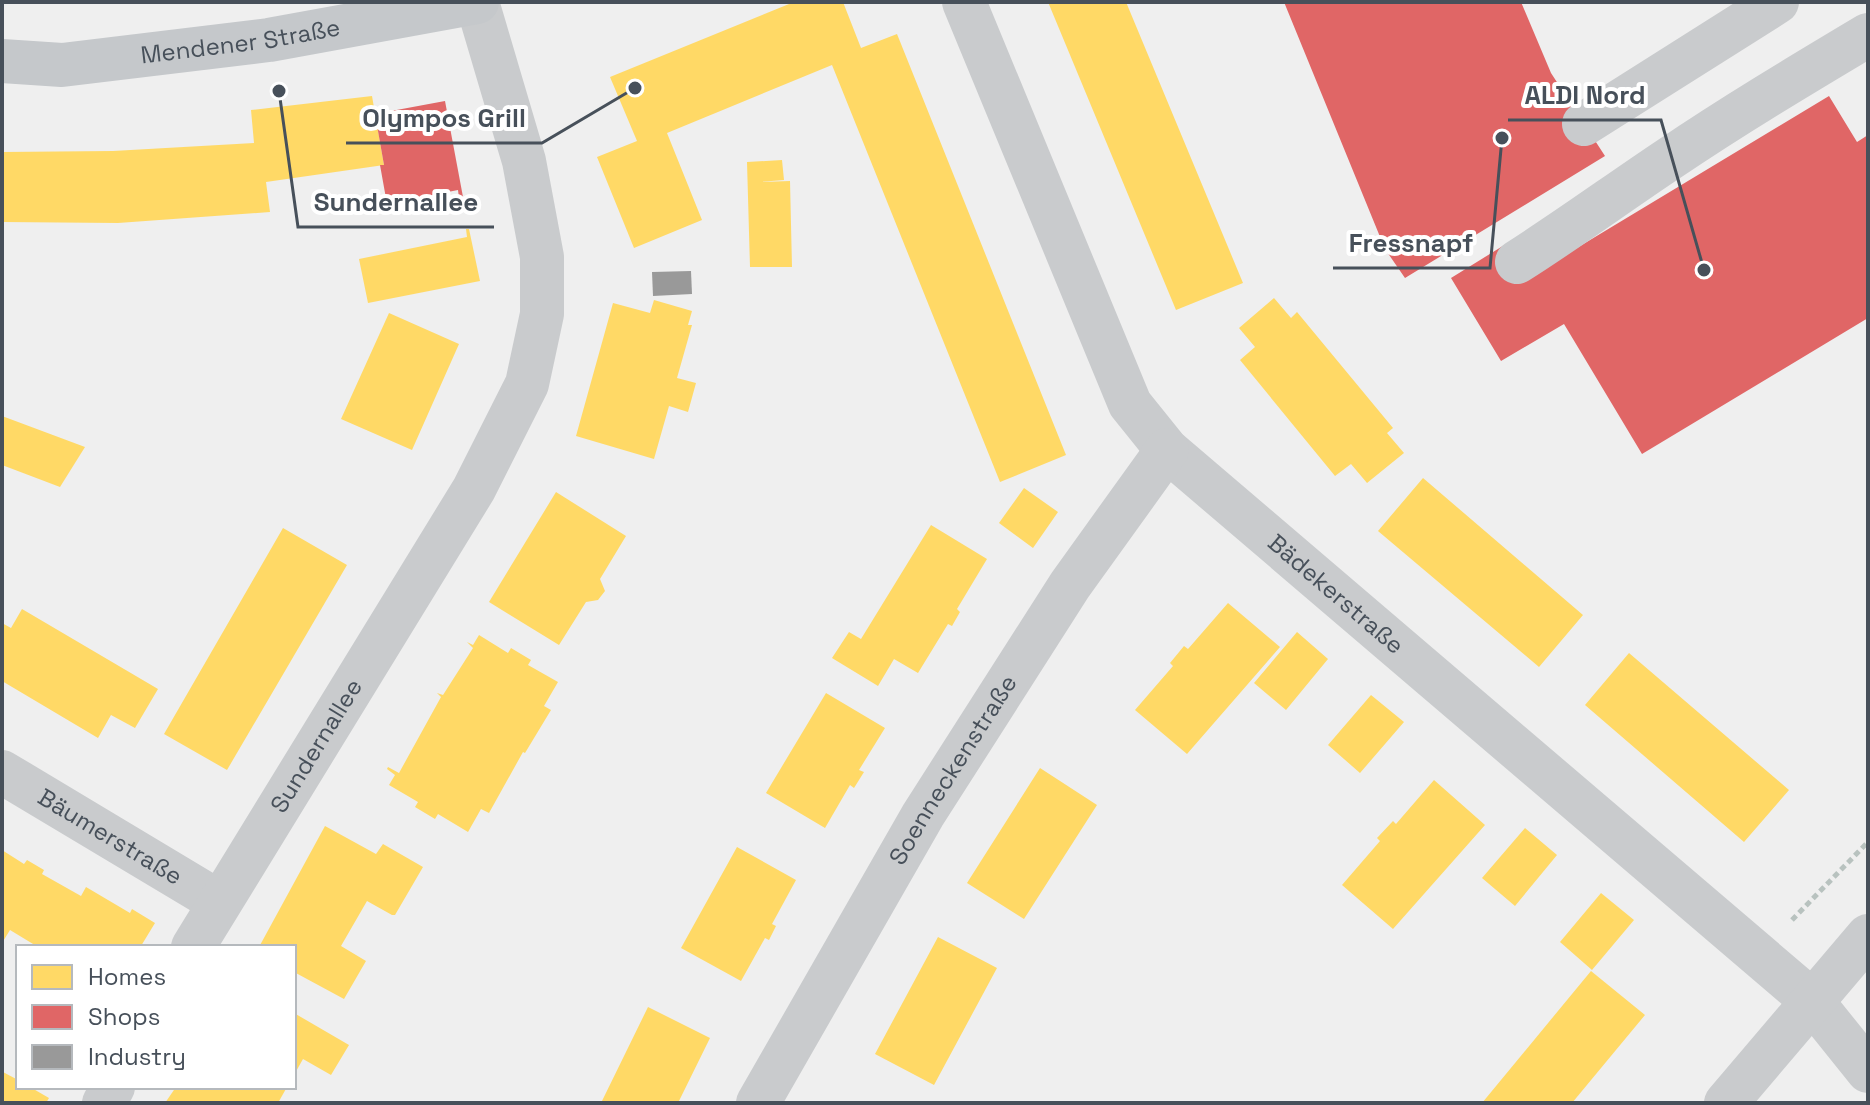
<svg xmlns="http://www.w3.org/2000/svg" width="1870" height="1105" font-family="'Space Grotesk',sans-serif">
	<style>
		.homes { fill: #ffd966 }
		.shops { fill: #e06666 }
		.industry { fill: #999 }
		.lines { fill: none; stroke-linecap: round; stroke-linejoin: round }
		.path { stroke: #b8c2bf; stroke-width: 5; stroke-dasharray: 6 4; stroke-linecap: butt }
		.minor { stroke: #c9cbcd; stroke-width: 44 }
		.major { stroke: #c5c8cb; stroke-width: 44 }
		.labels { text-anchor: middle; stroke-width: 8; stroke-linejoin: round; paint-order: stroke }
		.street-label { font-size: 24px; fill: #47505a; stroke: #fff }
		.leader { fill: none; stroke: #47505a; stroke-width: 3 }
		.callout-dot { fill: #47505a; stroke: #fff; stroke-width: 3 }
		.callout-label { font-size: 26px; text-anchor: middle; font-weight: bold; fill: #47505a; stroke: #fff; stroke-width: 8; stroke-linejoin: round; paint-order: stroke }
	</style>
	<rect width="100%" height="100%" fill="#efefef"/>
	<!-- homes -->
	<path class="homes" d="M794 2H843L861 48 897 34 1066 455 1000 482 832 65 667 133 702 220 634 248 597 157 637 141 610 77Z
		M1048 2H1126L1243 283 1176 310Z
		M372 96 384 165 266 182 270 212 118 223 2 222V152L113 151 254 143 251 110Z
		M782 160 784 180 760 182 790 181 792 267H750L747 162Z
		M466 229H469L480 281 368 303 359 259 467 237Z
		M1274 298 1291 318 1297 312 1393 428 1387 433 1404 453 1367 483 1351 464 1335 476 1240 360 1255 347 1239 328Z
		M654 300 692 311 688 325H692L677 378 696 383 688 412 669 406 654 459 576 436 613 303 650 313Z
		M389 313 459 344 412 450 341 419Z
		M2 416 85 447 60 487 2 465Z
		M1423 478 1583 615 1539 667 1378 531Z
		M1024 488 1058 512 1033 548 999 523Z
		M556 492 626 536 600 579 605 591 598 600 586 602 559 645 489 602Z
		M931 525 987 559 957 609 960 612 952 626 948 624 918 673 894 659 878 686 832 658 849 632 861 639Z
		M283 528 347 565 227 770 164 734Z
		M1228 603 1280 647 1187 754 1135 710 1173 666 1170 663 1184 646 1188 649Z
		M22 609 158 689 135 728 111 715 98 738 2 681V623L11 628Z
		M1297 632 1328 659 1286 710 1254 683Z
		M479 635 508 653 511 648 531 660 528 665 558 682 544 706 551 710 525 753 523 752 489 813 481 809 468 832 438 814 435 819 415 807 418 802 389 785 395 775 387 769 388 767 399 773 441 697 437 693 443 695 473 648 467 642 473 645Z
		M1629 653 1789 790 1744 842 1585 705Z
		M826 693 885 728 859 770 864 772 854 788 850 785 825 828 766 793Z
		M1371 695 1404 722 1360 773 1328 745Z
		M1040 768 1097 805 1024 919 967 883Z
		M1434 780 1485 825 1393 929 1342 885 1380 841 1377 838 1393 821 1396 824Z
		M325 826 376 854 383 844 423 867 395 915H392L367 901 341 946 366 961 344 999 294 972V947H259Z
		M1525 828 1557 855 1515 906 1482 878Z
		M737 847 796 880 772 924 776 926 769 940 765 938 741 981 681 948Z
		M2 850 24 864 27 860 44 870 42 874 81 896 86 887 130 913 132 909 155 923 141 946 38 947 10 930 2 943Z
		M1601 893 1634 920 1592 970 1560 942Z
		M938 937 997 968 934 1085 875 1054Z
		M1591 971 1645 1015 1572 1103H1482Z
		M648 1007 710 1038 678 1103H601Z
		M294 1013 349 1045 331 1075 303 1059 294 1075Z
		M3 1072 18 1080V1087H30L49 1098 46 1103 2 1101Z
		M176 1087H287L278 1103H165Z"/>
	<!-- shops -->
	<path class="shops" d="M1284 2H1521L1551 73 1605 156 1405 278 1385 249Z
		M1829 96 1857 142 1868 135V318L1642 454 1564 324 1501 361 1451 278 1506 244 1527 278Z
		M445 101 463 197 459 198 458 190 387 204 380 165H384L375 114Z"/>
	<!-- industry -->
	<path class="industry" d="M691 271 692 294 653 296 652 272Z"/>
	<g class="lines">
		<!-- path -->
		<path class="path" d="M1792 920 1868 842"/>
		<!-- minor -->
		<g class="minor">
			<path id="s1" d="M964 2 1130 404 1167 450 1811 1000 1868 1071"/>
			<path d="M1584 124 1777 2"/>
			<path d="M1517 262C1569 229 1618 193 1669 159 1734 115 1801 75 1868 35"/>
			<path id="s2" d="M2 772 219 902"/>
			<path id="s3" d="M193 947 474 489 527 384 542 314V257L524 161 477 2"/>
			<path d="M104 1103 113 1087"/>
			<path id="s4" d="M758 1103 923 815 1070 585 1167 450"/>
			<path d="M1726 1103 1868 936"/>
		</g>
		<!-- major -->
		<path class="major" id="s5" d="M2 61 62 65 269 40 477 2"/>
	</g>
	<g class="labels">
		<!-- street labels -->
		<g class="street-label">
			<text dy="8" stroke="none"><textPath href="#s5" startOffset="240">Mendener Straße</textPath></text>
			<text dy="8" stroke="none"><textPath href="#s1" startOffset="716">Bädekerstraße</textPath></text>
			<text dy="8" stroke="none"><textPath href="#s3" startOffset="236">Sundernallee</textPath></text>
			<text dy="8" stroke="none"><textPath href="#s4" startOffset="386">Soenneckenstraße</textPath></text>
			<text dy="8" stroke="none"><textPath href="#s2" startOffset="126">Bäumerstraße</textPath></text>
		</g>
	</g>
	<!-- callouts -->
	<path class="leader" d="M1704 270L1661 120H1508M635 88L542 143H346M279 91L298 227H494M1502 138L1490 268H1333"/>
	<g class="callout-dot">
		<circle cx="1704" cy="270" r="8"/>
		<circle cx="635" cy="88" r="8"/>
		<circle cx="279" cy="91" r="8"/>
		<circle cx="1502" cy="138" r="8"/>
	</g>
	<g class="callout-label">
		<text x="1585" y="104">ALDI Nord</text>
		<text x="444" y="127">Olympos Grill</text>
		<text x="396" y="211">Sundernallee</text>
		<text x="1411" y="252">Fressnapf</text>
	</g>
	<!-- border -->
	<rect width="1870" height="1105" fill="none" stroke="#47505a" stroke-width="8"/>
	<!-- legend -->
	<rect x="16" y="945" width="280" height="144" fill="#ffffff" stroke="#b5b9bd" stroke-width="2"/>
	<rect x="32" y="965" width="40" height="24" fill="#ffd966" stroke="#b5b9bd" stroke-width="2"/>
	<text x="88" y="985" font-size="24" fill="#47505a">Homes</text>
	<rect x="32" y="1005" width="40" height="24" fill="#e06666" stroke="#b5b9bd" stroke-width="2"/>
	<text x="88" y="1025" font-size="24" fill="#47505a">Shops</text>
	<rect x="32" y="1045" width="40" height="24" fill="#999999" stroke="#b5b9bd" stroke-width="2"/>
	<text x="88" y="1065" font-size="24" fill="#47505a">Industry</text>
</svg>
